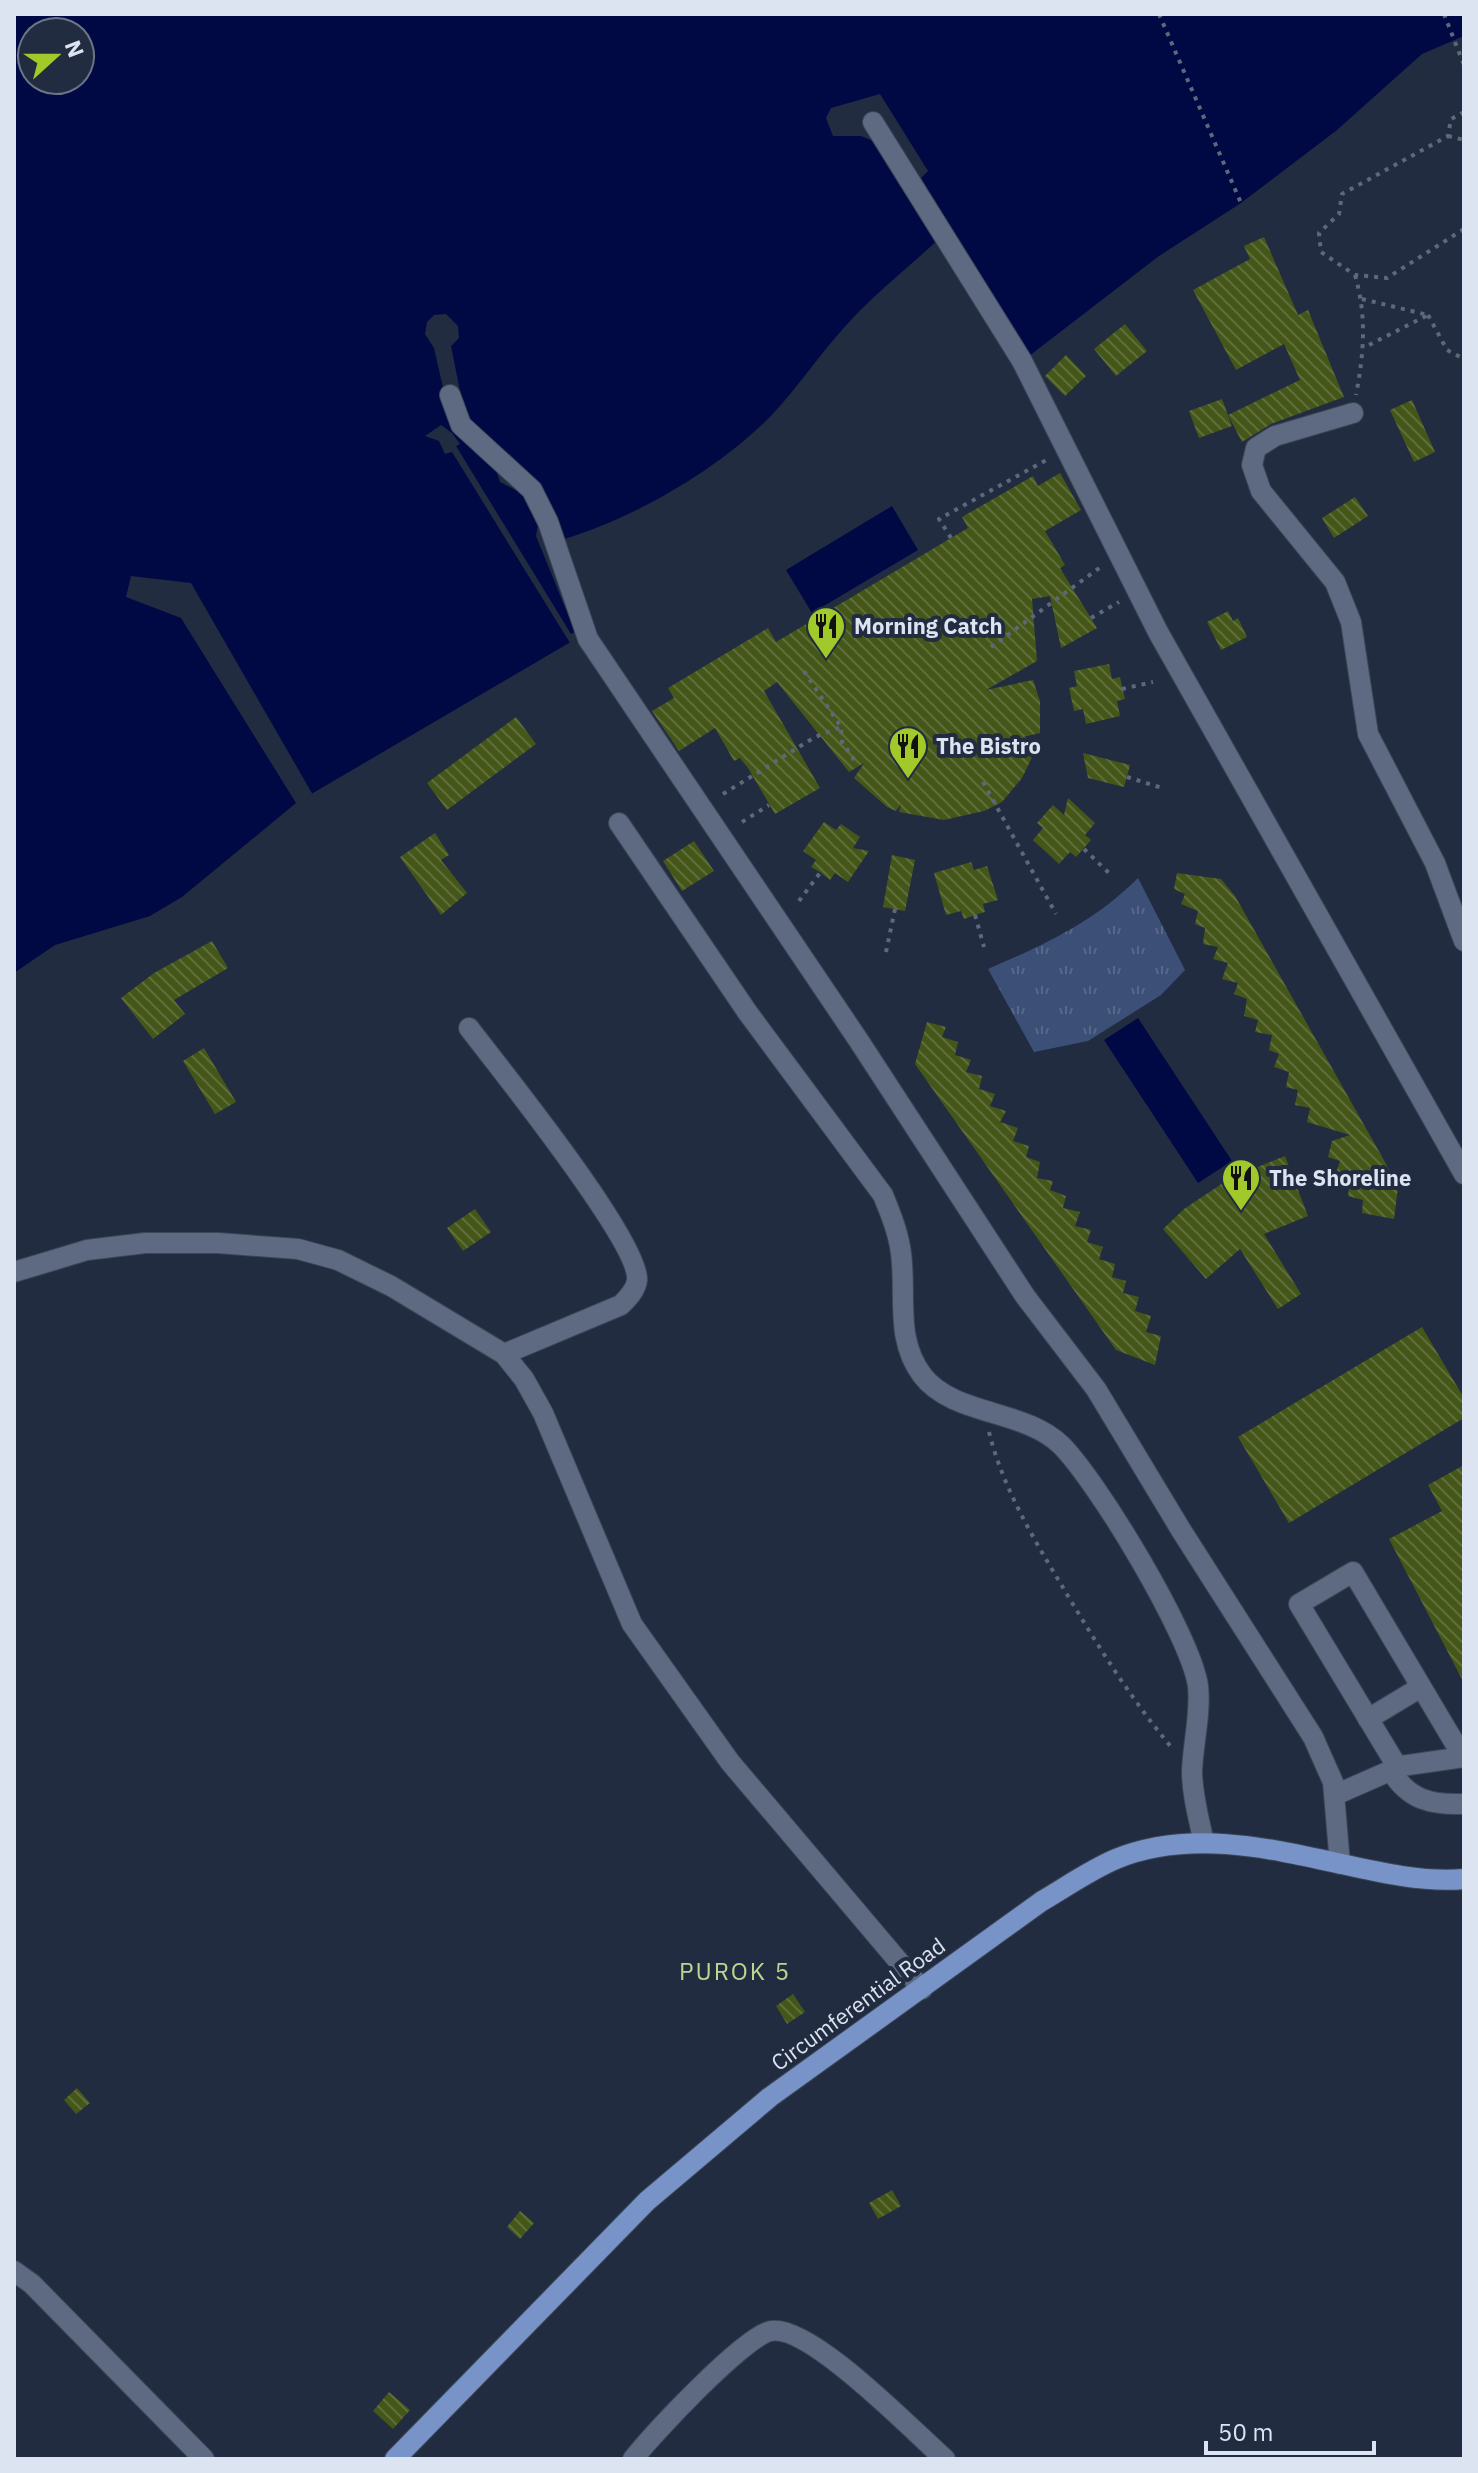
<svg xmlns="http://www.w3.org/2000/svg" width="1478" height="2473" font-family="'IBM Plex Sans',sans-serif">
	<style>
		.grass { fill: url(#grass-tufts) }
		.water { fill: #000944; fill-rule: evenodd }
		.pier { fill: #212c41 }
		.building { fill: url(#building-back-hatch) }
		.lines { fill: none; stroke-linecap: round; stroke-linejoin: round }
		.minor-casing { stroke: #3c4657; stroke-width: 22 }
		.major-casing { stroke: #3c4657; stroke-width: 22 }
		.path { stroke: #5e687b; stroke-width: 4; stroke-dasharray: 4 6; stroke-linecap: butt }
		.minor { stroke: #5d6a82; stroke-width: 20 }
		.major { stroke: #7893c7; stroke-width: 20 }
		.labels { text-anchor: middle; stroke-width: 8; stroke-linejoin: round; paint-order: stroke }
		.poi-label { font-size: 22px; font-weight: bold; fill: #dce3f1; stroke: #212c41; text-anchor: start }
		.street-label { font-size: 22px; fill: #dce3f1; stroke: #212c41 }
		.neighbourhood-label { font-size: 24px; letter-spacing: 2px; fill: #bdd58c; stroke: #212c41 }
	</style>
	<defs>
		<pattern id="grass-tufts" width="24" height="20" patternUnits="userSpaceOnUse" patternTransform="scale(2)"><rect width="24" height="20" fill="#3b4f77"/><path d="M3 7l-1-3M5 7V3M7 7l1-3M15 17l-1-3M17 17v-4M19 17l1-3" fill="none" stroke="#57688b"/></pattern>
		<pattern id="building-back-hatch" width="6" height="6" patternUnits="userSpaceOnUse" patternTransform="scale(2)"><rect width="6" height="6" fill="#455619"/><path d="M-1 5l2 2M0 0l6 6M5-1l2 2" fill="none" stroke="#5f6e3b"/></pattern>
	</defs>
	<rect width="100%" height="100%" fill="#212c41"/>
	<!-- grass -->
	<path class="grass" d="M1138 878 1185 970 1161 995 1088 1041 1034 1052 988 969C1044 945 1094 922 1138 878Z"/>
	<!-- water -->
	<path class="water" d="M14 14H1464V36L1422 54 1337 130 1241 203 1159 256 1029 356 940 238C910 266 877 292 850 321 822 351 799 386 771 416 716 471 635 518 561 540L591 630 296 803 182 897 150 916 55 945 14 973ZM32 32H80V80H32Z
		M892 506 918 550 812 613 786 570Z
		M1138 1018 1232 1161 1198 1183 1104 1040Z"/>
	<!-- pier -->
	<path class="pier" d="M880 94 928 171 921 178 1029 356 882 145 861 136H833L826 118 831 108Z
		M446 314 458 326 459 338 451 346 465 416 543 489 591 630 570 643 452 452 445 454 439 441 425 436 441 425 452 433 460 444 456 446 571 634 575 632 536 536 539 518 533 499 500 482 496 470 452 427 434 348 425 334 427 322 434 315Z
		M131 576 191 583 313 795 296 803 181 618 126 597Z"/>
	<!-- building -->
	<path class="building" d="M1264 237 1298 315 1308 310 1344 397 1271 424 1242 442 1228 415 1300 380 1284 344 1236 370 1193 290 1250 259 1244 246Z
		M1125 324 1147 351 1116 376 1094 349Z
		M1066 355 1086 376 1065 396 1045 376Z
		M1222 399 1232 426 1199 438 1189 411Z
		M1412 400 1435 452 1414 462 1390 410Z
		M1060 473 1081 510 1045 531 1065 565 1060 568 1097 628 1061 648 1050 596 1032 599 1037 661 986 690 1033 680 1040 701V733L1023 737 1038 741 1035 751 1022 778 1002 802 984 811 944 820 899 812 901 804 896 811 887 807 854 778 864 763 849 772 777 682 764 691 820 788 775 814 748 768 740 758 734 761 715 728 679 751 652 711 674 698 668 688 768 628 776 642 968 528 962 517 1033 476 1038 486Z
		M1355 497 1368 516 1334 538 1322 518Z
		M1228 611 1233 621 1238 618 1247 637 1221 650 1207 622Z
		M1109 664 1112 679 1120 677 1125 699 1117 701 1120 716 1086 724 1083 709 1074 711 1069 688 1077 686 1074 671Z
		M516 717 536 744 447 810 427 783Z
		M1083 753 1130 765 1124 787 1088 778Z
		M1068 798 1095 823 1085 835 1091 840 1076 857 1070 852 1059 864 1033 840 1043 828 1037 823 1053 805 1064 815Z
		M824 822 836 830 841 824 860 837 853 848 869 851 848 882 835 873 830 880 820 872 811 867 816 860 803 851Z
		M435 833 449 855 441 860 467 893 441 915 400 857Z
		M694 841 714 871 682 891 663 861Z
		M892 855 915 860 905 911 883 907Z
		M971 862 974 870 987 866 998 900 983 904 985 912 975 915 964 919 961 911 946 915 934 873Z
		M1177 873 1221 879 1235 896 1394 1178 1398 1187 1394 1219 1362 1213 1363 1200 1348 1196 1350 1182 1335 1176 1340 1161 1328 1157 1332 1141 1350 1135 1307 1122 1310 1108 1295 1105 1298 1090 1286 1087 1289 1072 1274 1067 1279 1054 1269 1050 1272 1035 1255 1032 1258 1020 1244 1016 1247 999 1234 994 1238 983 1222 979 1228 963 1213 959 1218 947 1203 944 1205 928 1195 924 1198 911 1181 904 1185 894 1174 889Z
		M212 941 228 968 174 1000 185 1014 153 1039 121 998 154 973Z
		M927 1022 946 1027 942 1037 958 1042 955 1055 971 1060 966 1072 982 1076 979 1089 995 1094 990 1106 1006 1111 1000 1122 1018 1128 1013 1141 1029 1146 1026 1157 1040 1162 1037 1178 1053 1181 1050 1190 1066 1196 1063 1208 1080 1212 1075 1226 1091 1230 1087 1242 1103 1247 1099 1259 1115 1264 1112 1277 1126 1281 1123 1293 1139 1297 1135 1311 1151 1316 1146 1332 1161 1336 1155 1365 1116 1350 915 1064Z
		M204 1048 236 1102 215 1114 183 1061Z
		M1285 1156 1308 1216 1264 1234 1301 1294 1278 1309 1240 1249 1206 1279 1163 1229 1184 1209 1232 1177Z
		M475 1209 491 1232 463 1251 447 1228Z
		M1422 1327 1464 1398V1418L1289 1523 1238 1437Z
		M1464 1465V1683L1389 1539 1442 1511 1428 1485Z
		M793 1994 805 2012 787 2024 776 2006Z
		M77 2088 90 2103 76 2114 64 2100Z
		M892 2190 901 2206 878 2219 869 2203Z
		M520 2211 534 2223 520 2239 507 2227Z
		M389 2392 410 2410 393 2429 373 2411Z"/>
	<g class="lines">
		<defs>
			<path id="minor" d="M873 122 1022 361 1158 632 1464 1174
				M450 395 461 425 532 490 548 522 588 639 859 1041 1025 1296 1096 1389 1181 1530 1313 1737 1333 1782 1340 1864
				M1353 413 1275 436 1256 448 1252 465 1261 491 1335 582 1351 622 1368 734 1435 863 1464 941
				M619 823 748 1013 883 1195C892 1217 901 1239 902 1264 905 1304 897 1341 922 1375 953 1416 1024 1409 1061 1445 1098 1482 1191 1636 1198 1686 1201 1714 1193 1743 1192 1771 1192 1795 1199 1819 1204 1843
				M469 1028C498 1066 640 1242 637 1280 636 1290 628 1298 621 1305L504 1354
				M14 1272 87 1250 145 1243H218L298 1249 338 1260 391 1286 504 1354 524 1379 543 1413 632 1624 730 1762 922 1989
				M1368 1719 1421 1687
				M1398 1768 1299 1604 1353 1572 1463 1757
				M1391 1771C1409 1800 1431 1805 1464 1804
				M1335 1795 1401 1766 1464 1757
				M14 2271 32 2284 204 2459
				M633 2459C653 2434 744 2336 771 2331 810 2324 913 2431 945 2459"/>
			<path id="major" d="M395 2459 647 2201 770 2097 1042 1901C1066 1887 1090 1870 1116 1859 1187 1830 1265 1847 1337 1863 1377 1872 1424 1883 1464 1879"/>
		</defs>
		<!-- minor casing -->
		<use href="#minor" class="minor-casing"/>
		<!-- major casing -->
		<use href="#major" class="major-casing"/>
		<!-- path -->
		<path class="path" d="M1159 14 1241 203
			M1444 14 1464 65
			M1464 112 1451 119 1448 136 1342 194 1339 214 1319 233 1321 252 1355 275 1387 278 1464 229
			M1448 136 1464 140
			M1355 275C1367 317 1364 353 1356 395
			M1362 299 1428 315 1365 347
			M1428 315 1447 350 1464 359
			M951 538 939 519 1050 458
			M1091 618 1119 602
			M991 647 1102 566
			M804 671 841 727 842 742 855 761
			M1122 689 1153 682
			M1127 777 1162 788
			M983 782 1056 914
			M723 794 815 737 841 727
			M742 822 769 805
			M1084 849 1109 873
			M799 901 820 873
			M975 915 984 947
			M886 952 895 909
			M989 1432C1003 1489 1035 1541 1065 1591 1098 1646 1131 1699 1172 1748"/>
		<!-- minor -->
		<use href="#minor" class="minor"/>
		<!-- major -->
		<use href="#major" class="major"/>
	</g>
	<!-- icons -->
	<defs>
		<symbol id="restaurant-pin" viewBox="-11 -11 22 30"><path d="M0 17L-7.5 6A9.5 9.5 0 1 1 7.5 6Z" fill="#a1c92a" stroke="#212c41"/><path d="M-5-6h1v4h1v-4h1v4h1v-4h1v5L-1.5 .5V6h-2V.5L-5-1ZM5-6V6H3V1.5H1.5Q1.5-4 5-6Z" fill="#111"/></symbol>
	</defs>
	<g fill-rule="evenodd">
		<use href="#restaurant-pin" x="804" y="604" width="44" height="60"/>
		<use href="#restaurant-pin" x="886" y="724" width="44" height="60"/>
		<use href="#restaurant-pin" x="1219" y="1156" width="44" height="60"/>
	</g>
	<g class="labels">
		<!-- poi labels -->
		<g class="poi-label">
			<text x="854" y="634">Morning Catch</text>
			<text x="936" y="754">The Bistro</text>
			<text x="1269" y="1186">The Shoreline</text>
		</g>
		<!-- street labels -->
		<g class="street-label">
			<text transform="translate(858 2004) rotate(-36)" y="8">Circumferential Road</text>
		</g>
		<!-- neighbourhood labels -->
		<g class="neighbourhood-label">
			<text x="735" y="1980">PUROK 5</text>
		</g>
	</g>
	<!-- border -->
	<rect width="1478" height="2473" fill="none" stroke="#dce3f1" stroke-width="32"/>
	<!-- north arrow -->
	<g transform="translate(56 56) rotate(69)"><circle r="38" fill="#212c41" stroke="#6c7587" stroke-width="2"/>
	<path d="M0-6L14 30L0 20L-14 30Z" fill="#a1c92a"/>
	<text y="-12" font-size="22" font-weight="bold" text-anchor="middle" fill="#dce3f1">N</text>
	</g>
	<!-- scale -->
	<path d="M1206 2441v12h168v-12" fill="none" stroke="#dce3f1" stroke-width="4"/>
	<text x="1218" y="2441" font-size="24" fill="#dce3f1" stroke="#212c41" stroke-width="6" paint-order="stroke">50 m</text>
</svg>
